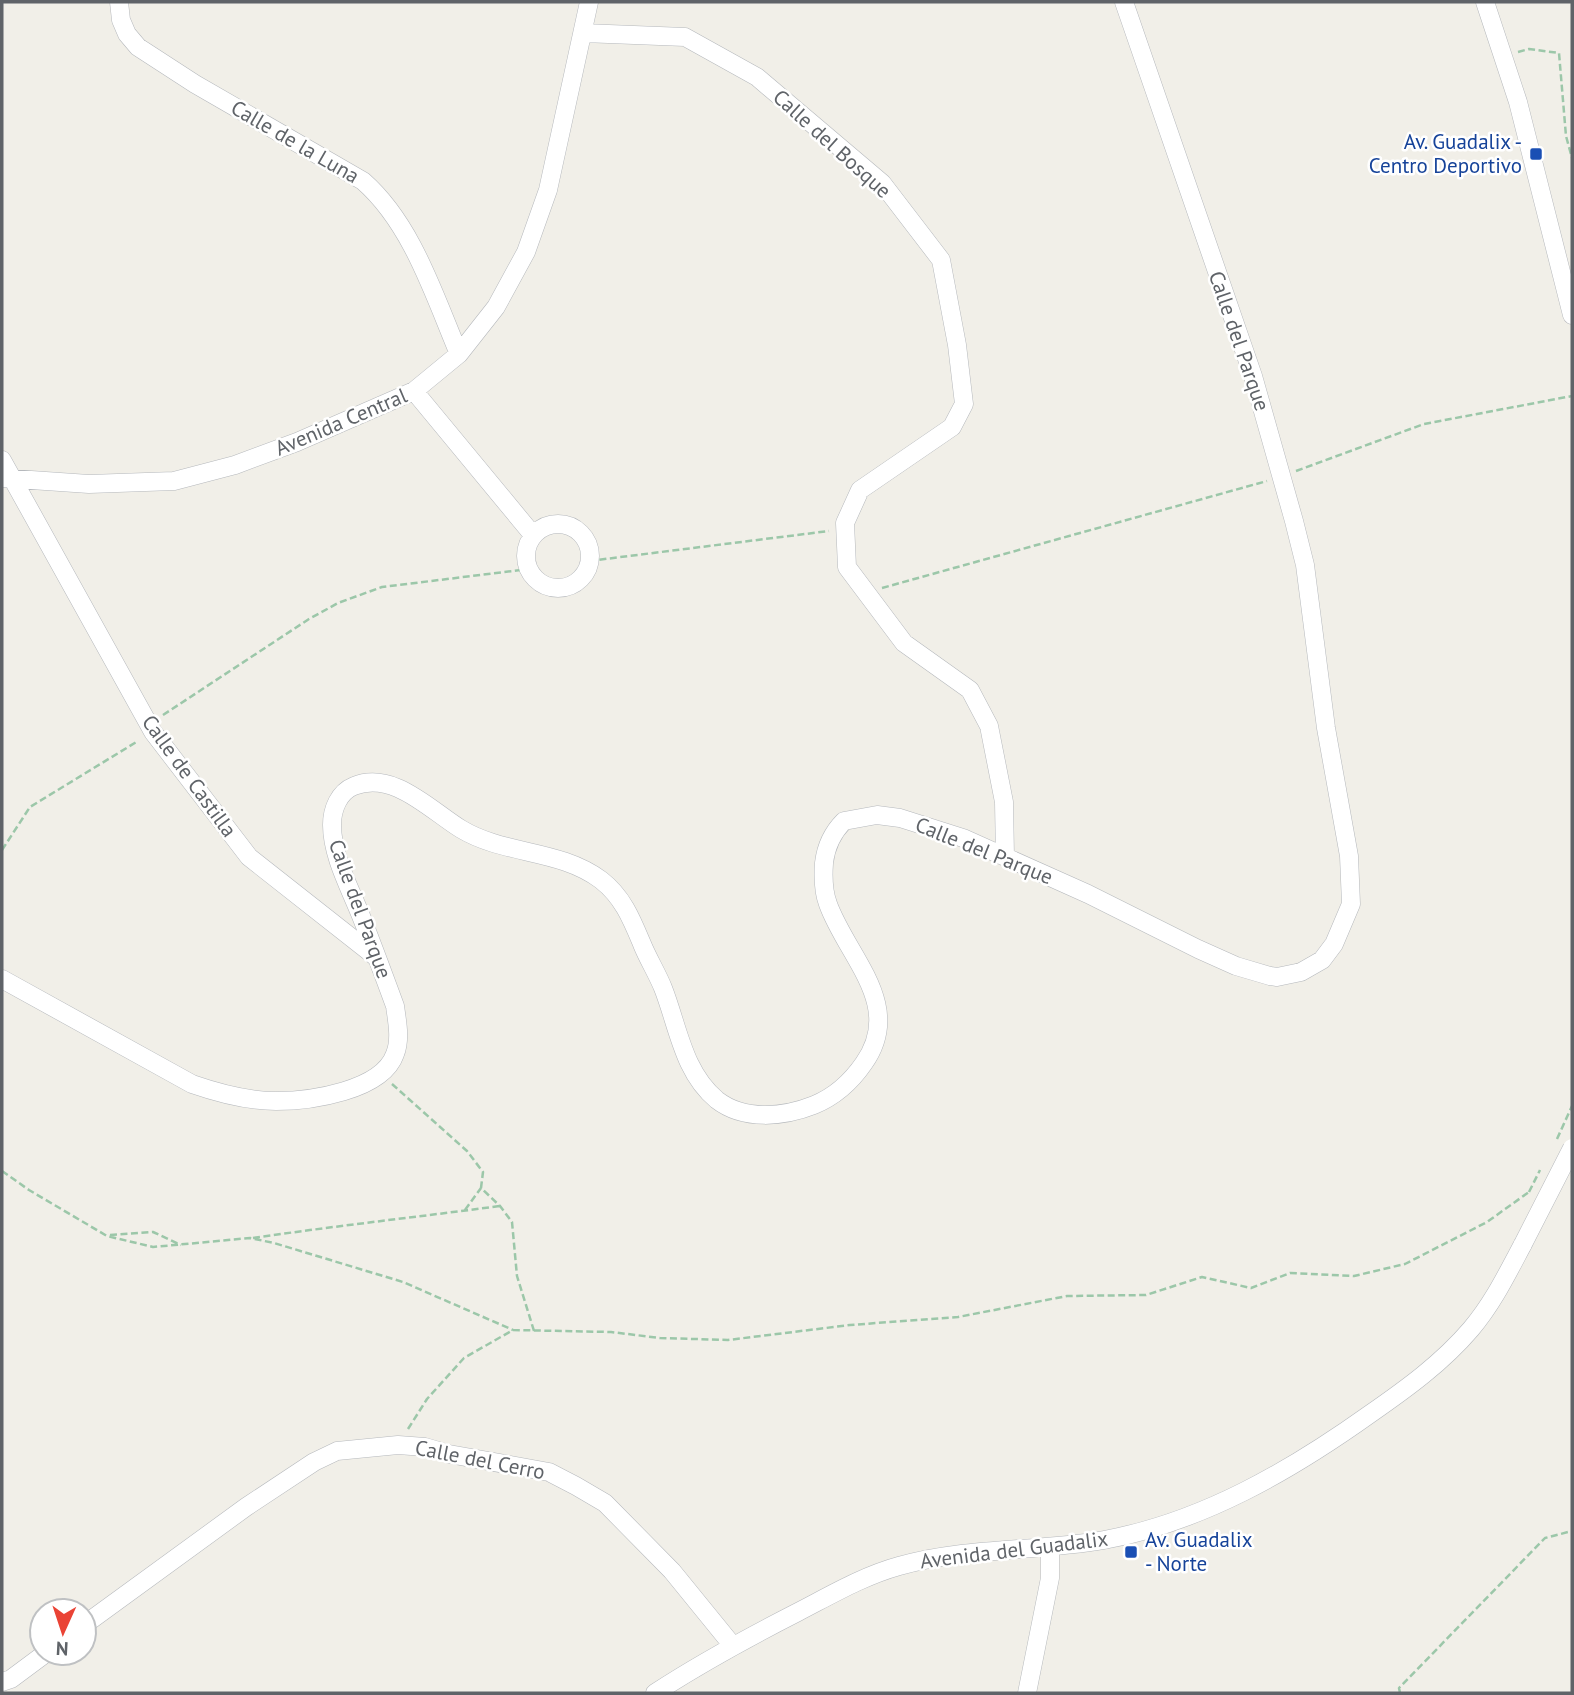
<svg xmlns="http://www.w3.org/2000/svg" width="1574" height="1695" font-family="'PT Sans',sans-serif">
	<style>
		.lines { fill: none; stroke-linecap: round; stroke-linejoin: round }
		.minor-casing { stroke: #b5b8bc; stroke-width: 19 }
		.path { stroke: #9cc7a9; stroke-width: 2.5; stroke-dasharray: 7 3.5; stroke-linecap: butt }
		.minor { stroke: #fff; stroke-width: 18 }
		.minor-bridge-casing { stroke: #b5b8bc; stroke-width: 19; stroke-linecap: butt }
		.minor-bridge { stroke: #fff; stroke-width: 18 }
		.transit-dot { fill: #1a4fb4; stroke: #fff; stroke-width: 2.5 }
		.labels { text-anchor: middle; stroke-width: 5; stroke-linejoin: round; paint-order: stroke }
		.street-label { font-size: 21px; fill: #5f6368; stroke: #fff }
		.transit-label { font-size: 21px; fill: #164399; stroke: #fff; text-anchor: end }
	</style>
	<rect width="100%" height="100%" fill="#f1efe8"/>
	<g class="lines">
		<defs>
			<path id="minor" d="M119 2 121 20 127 34 138 47 195 84 363 181C412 224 434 295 459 354
				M1485 2 1518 102 1572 315
				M583 33 685 37 757 77 882 183 941 260 957 345 964 404 952 427 860 490 845 523 847 567 904 643 970 690 989 726 1004 802 1005 857
				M414 391 533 535
				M2 460 153 732 249 857 376 957
				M2 478 89 484 174 481 235 465 297 442 414 391 459 354 496 307 526 252 548 190 589 2
				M526 556a32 32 0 1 1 64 0a32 32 0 1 1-64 0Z
				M2 979 192 1084C218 1093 247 1101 276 1101 310 1101 382 1091 395 1054 401 1039 397 1021 395 1006 384 976 373 946 361 916 350 888 332 856 332 825 332 809 339 792 354 786 393 770 430 810 461 829 504 855 560 849 601 880 623 897 632 920 642 944 648 959 657 973 663 988 678 1026 683 1072 717 1100 744 1121 784 1117 814 1105 836 1096 851 1082 864 1063 905 1005 847 957 828 904 823 891 823 877 824 863 826 846 832 833 844 821L877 815 900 818 963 838 1088 894 1198 949 1236 966 1270 976 1277 977 1301 972 1322 960 1334 944 1351 904 1349 856 1326 728 1305 565 1294 521 1253 376 1124 2
				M84 1625 246 1507 314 1462 337 1451 398 1445 425 1447 449 1454 549 1472 576 1486 605 1503 672 1571 733 1646
				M2 1682 11 1679 46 1653
				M655 1693C701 1663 749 1637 798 1612 831 1595 863 1576 899 1566 965 1547 1036 1552 1104 1540 1202 1522 1290 1471 1370 1414 1406 1389 1442 1363 1471 1329 1493 1303 1507 1274 1523 1244
				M1027 1693 1050 1578V1548"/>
		</defs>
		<!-- minor casing -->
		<use href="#minor" class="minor-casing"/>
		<!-- path -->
		<path class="path" d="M1518 52 1529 49 1559 53 1566 136 1572 158
			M1296 471 1424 424 1572 396
			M589 561 829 531
			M882 588 1267 481
			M163 715 309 619 338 603 382 587 529 569
			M2 850 30 807 138 741
			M392 1084 467 1151 483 1172 481 1188 500 1206 512 1222 517 1276 534 1331
			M1557 1139 1572 1106
			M2 1171 29 1190 107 1236 153 1247 250 1238 274 1243 403 1282 513 1330
			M1529 1192 1540 1170
			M465 1210 481 1188
			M110 1235 153 1232 181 1245
			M253 1238C335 1226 417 1217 500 1206
			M408 1429 427 1399 464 1358 513 1330 611 1332 660 1338 728 1340 850 1325 958 1317 1067 1296 1146 1295 1202 1277 1251 1288 1290 1273 1354 1276 1405 1264 1487 1222 1529 1192
			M1400 1693 1399 1688 1545 1538 1572 1531"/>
		<!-- minor -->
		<use href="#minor" class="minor"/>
		<defs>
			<path id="minor-bridge" d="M1523 1244 1572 1148"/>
		</defs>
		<!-- minor-bridge casing -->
		<use href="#minor-bridge" class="minor-bridge-casing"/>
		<!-- minor-bridge -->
		<use href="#minor-bridge" class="minor-bridge"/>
	</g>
	<!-- markers -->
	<g class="transit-dot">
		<rect x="1529" y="147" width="14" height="14" rx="3.5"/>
		<rect x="1124" y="1545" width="14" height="14" rx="3.5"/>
	</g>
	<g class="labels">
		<!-- street labels -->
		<g class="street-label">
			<text transform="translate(295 142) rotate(30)" y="7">Calle de la Luna</text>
			<text transform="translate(832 144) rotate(42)" y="7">Calle del Bosque</text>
			<text transform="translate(1239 341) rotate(71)" y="7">Calle del Parque</text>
			<text transform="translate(341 422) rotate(-23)" y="7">Avenida Central</text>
			<text transform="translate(189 776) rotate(54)" y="7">Calle de Castilla</text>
			<text transform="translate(984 851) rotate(22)" y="7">Calle del Parque</text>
			<text transform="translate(360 909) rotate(70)" y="7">Calle del Parque</text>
			<text transform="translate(480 1460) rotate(11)" y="7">Calle del Cerro</text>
			<text transform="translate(1014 1550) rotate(-7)" y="7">Avenida del Guadalix</text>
		</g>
		<!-- transit labels -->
		<g class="transit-label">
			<text x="1522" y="149">Av. Guadalix -<tspan x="1522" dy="24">Centro Deportivo</tspan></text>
			<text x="1145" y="1547" text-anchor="start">Av. Guadalix<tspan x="1145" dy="24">- Norte</tspan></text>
		</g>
	</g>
	<!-- border -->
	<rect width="1574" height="1695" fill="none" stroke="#5f6368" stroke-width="7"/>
	<!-- north arrow -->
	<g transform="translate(63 1632) rotate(183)"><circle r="33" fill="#ffffff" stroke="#bfc1c3" stroke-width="2"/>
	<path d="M0-5L12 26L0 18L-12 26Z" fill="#ea4335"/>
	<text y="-10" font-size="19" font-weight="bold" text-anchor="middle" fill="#5f6368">N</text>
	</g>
</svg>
